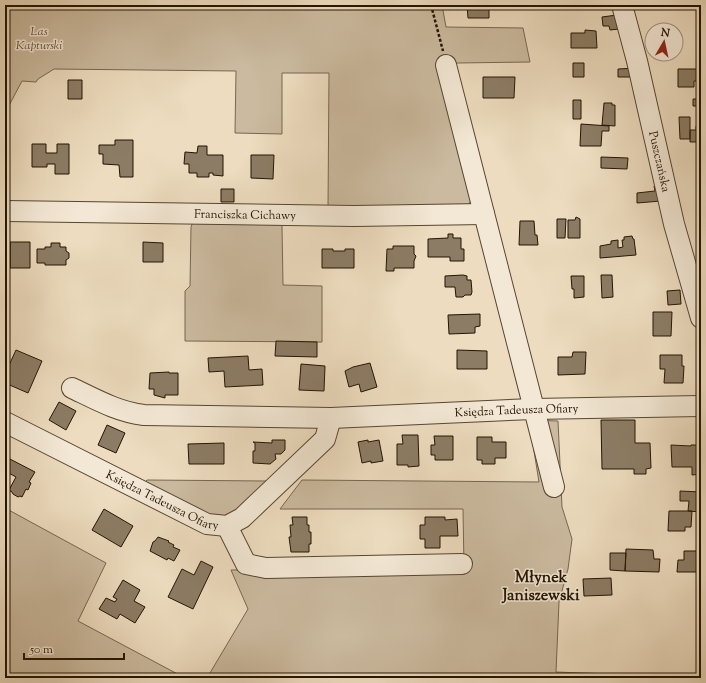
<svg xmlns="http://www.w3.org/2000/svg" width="706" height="683" font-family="'Sorts Mill Goudy',serif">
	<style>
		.green { fill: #cbba9f; stroke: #776751 }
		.building { fill: #8c7c65; stroke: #231403 }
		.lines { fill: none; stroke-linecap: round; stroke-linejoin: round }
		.minor-casing { stroke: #564632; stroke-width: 22 }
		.path { stroke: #231403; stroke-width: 2.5; stroke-dasharray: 3 2; stroke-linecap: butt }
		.minor { stroke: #f3e8d5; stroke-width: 20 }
		.labels { text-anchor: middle; stroke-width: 3; stroke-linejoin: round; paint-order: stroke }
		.park-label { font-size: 12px; font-style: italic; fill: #5e4e3a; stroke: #f3e8d5 }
		.street-label { font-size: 12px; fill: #231403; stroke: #f3e8d5 }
		.district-label { font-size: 16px; font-weight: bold; fill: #231403; stroke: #f3e8d5 }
	</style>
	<rect width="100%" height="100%" fill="#eddcbf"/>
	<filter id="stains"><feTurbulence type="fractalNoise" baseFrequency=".005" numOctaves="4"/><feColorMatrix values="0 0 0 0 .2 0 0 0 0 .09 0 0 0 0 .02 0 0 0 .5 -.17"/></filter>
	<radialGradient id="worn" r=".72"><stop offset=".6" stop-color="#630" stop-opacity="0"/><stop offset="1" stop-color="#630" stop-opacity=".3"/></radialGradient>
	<!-- green -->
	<path class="green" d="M5 5H442L446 27 523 28 530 62 458 63 439 64 472 198 469 204 463 209 328 208 329 73H282V134L235 133 236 71 54 69 38 79 36 82 22 81 5 113Z
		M194 219 281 221 282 226 283 285 322 286V342L185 341V291L190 286 191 227Z
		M529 420 558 421 562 507 572 539 568 569 559 602 556 672 610 674 609 678H207L248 609 231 570 464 568 463 509H280L302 480 539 482Z
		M147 480 267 481 233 514 218 519 145 482Z
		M5 508 106 563 78 621 185 678H5Z"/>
	<!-- building -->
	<path class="building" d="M467 5H489V18H468Z
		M617 15 619 29 610 30 609 26H603L602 17Z
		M585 30 596 31 597 48H571V33H585Z
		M573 63H584V77H573Z
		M637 68 638 77H618V69Z
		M678 69H698V72H701V81H694V87H678Z
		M483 77H515L514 98H483Z
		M68 80H82V99H68Z
		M693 99H701V106H693Z
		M573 100H581V119H573Z
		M604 103H612V105H615V126L602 125Z
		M679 117H690V139H680Z
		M581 124 609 126V131H602L601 146H580Z
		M696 126H701V142H690V130H696Z
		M115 140H133V177H120L119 165 103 164V154H99V145H115Z
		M32 144H46V153H57V144H69V174H55V164H47V167H32Z
		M198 146H207V155H223V176L213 175V173H209V177H197V173H189V164H184L185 152 197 153Z
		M251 155H274L273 179 251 178Z
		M601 157 628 158 627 169 601 168Z
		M654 186H659L661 201 637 203V193L655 191Z
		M221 189H234V202H221Z
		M576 217 580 219V238H568V220H575Z
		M557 219H566L565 238H557Z
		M520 221H534L535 235H537L538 245H519Z
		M448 234H453V238H461V249H464V261H450V257H428V239L448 238Z
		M632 236 633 239H634L636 255 600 258V246L611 244V241L618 240V248L623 247 622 240H624V237Z
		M5 242H10V268H5Z
		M10 242H30V268H10Z
		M143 242 163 243V262H143Z
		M51 243H60V247H66V251L69 253V258L66 260V265H45V263H37V249H45V247H51Z
		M393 246H414V254L416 256 414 261V268H394V271H386L387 249H393Z
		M322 249H333V251H345V249H354V268H322Z
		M463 275 467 276V280H471L472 292 471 295H465L463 297H456L455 287H445V276Z
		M601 275H612L613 297 602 298Z
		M571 276H584V297L574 298V289H572Z
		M680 290 681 304 668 305 667 291Z
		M653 312H672L671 336H653Z
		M480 314V326L475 327V333L449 334 448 315Z
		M276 341 317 342V357L275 356Z
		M16 350 42 361 28 393 5 383V374Z
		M457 350 487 351V369H457Z
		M573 352H586L585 374 558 375V357H572Z
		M660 355H682V366H684L683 383H664L665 369H660Z
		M248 356 249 370 262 369 263 385 225 387 224 371 209 372 208 358Z
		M370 363 377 387 361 392 359 384 349 387 345 371 353 367Z
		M301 364 325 366 324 391 299 390Z
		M169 372V373H178V395H165V398L154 395V389H149L150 373Z
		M59 402 76 411 66 430 49 420Z
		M601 420H635V443H650L651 468 646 469V474H634V469H602Z
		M107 425 125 433 116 453 98 445Z
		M402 435H418L419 466 408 467V465H397V444H403Z
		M434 436H453V460H435V455H431V445H435Z
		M477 437H492V442H506V458H495V464H482V460H477Z
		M272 440H285V450L281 454H275L276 459 270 464 253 463V451H255V443L253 442 272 443Z
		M368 440V442L379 440 383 461 371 463V461L362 463 358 442Z
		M224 443V464H189L188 444Z
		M697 443H701V474L692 475V467H672L671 445 691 446V445H697Z
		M8 458 35 472 29 482 31 483 28 490 26 489 22 497 20 496 18 497 13 494 12 492 9 490 16 477 5 471V465Z
		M680 491 701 492V512L688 511 689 501H680Z
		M104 509 133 526 121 547 92 530Z
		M669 511H692L691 527H685V531H668Z
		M292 517H307V525H309V532H311V544H309V552H291L289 537H291L290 525H293Z
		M425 517H445V520L457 519 458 536H440V548H425V539H420V525H425Z
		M158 537 169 541 168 542 174 545 173 547 180 550 174 561 168 558 167 560 150 551 153 542 155 541Z
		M626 549 653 550 654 559H660L659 572 625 571Z
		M684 551H701V572H677L678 560H684Z
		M610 553H626L625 571 610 570Z
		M201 561 213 567 193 609 168 597 182 569 194 575Z
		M697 573H701V590H697Z
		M611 578 612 595 584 596 583 579Z
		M123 580 140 590 134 601 145 607 135 623 120 614 117 619 99 609 106 598 115 602 117 599 113 597Z
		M643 675 653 676V678H642Z"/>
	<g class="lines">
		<defs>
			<g id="minor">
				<path id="s1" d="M622 5 637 61 674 224 701 318"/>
				<path d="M446 65 554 487"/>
				<path id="s2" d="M5 211 354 216 484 214"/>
				<path id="s3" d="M72 388C95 399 118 412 144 415L331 418 533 409 701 406"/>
				<path id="s4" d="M5 422 207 524 227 526 242 518 325 439 331 418"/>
				<path d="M227 526 246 564 266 568 462 564"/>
			</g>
		</defs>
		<!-- minor casing -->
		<use href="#minor" class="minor-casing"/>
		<!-- path -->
		<path class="path" d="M431 5 443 51"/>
		<!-- minor -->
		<use href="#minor" class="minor"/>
	</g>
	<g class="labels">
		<!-- park labels -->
		<g class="park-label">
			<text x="39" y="35">Las<tspan x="39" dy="14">Kapturski</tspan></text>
		</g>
		<!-- street labels -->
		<g class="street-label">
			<text dy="4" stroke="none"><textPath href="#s1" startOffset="161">Puszczańska</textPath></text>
			<text dy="4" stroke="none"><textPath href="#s2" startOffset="240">Franciszka Cichawy</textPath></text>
			<text dy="4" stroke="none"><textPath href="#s3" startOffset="450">Księdza Tadeusza Ofiary</textPath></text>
			<text dy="4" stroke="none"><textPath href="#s4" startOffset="176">Księdza Tadeusza Ofiary</textPath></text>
		</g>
		<!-- district labels -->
		<g class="district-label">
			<text x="541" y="582">Młynek<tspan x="541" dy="18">Janiszewski</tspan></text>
		</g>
	</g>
	<!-- margin -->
	<rect width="706" height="683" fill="none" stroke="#eddcbf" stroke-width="20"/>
	<rect x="6" y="6" width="694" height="671" fill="none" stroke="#231403" stroke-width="2"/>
	<rect x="10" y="10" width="686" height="663" fill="none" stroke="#231403"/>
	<!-- north arrow -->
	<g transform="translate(664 42) rotate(9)"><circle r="19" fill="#f3e8d5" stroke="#a09381"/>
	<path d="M0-3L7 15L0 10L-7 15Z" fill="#8f2418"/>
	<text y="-6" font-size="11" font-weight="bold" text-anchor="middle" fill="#231403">N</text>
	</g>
	<!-- scale -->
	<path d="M24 653v6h100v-6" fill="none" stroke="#231403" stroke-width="2"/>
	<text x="30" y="653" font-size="12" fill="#231403" stroke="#f3e8d5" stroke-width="3" paint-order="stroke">50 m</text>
	<rect width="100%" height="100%" filter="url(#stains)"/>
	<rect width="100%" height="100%" fill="url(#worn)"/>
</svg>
